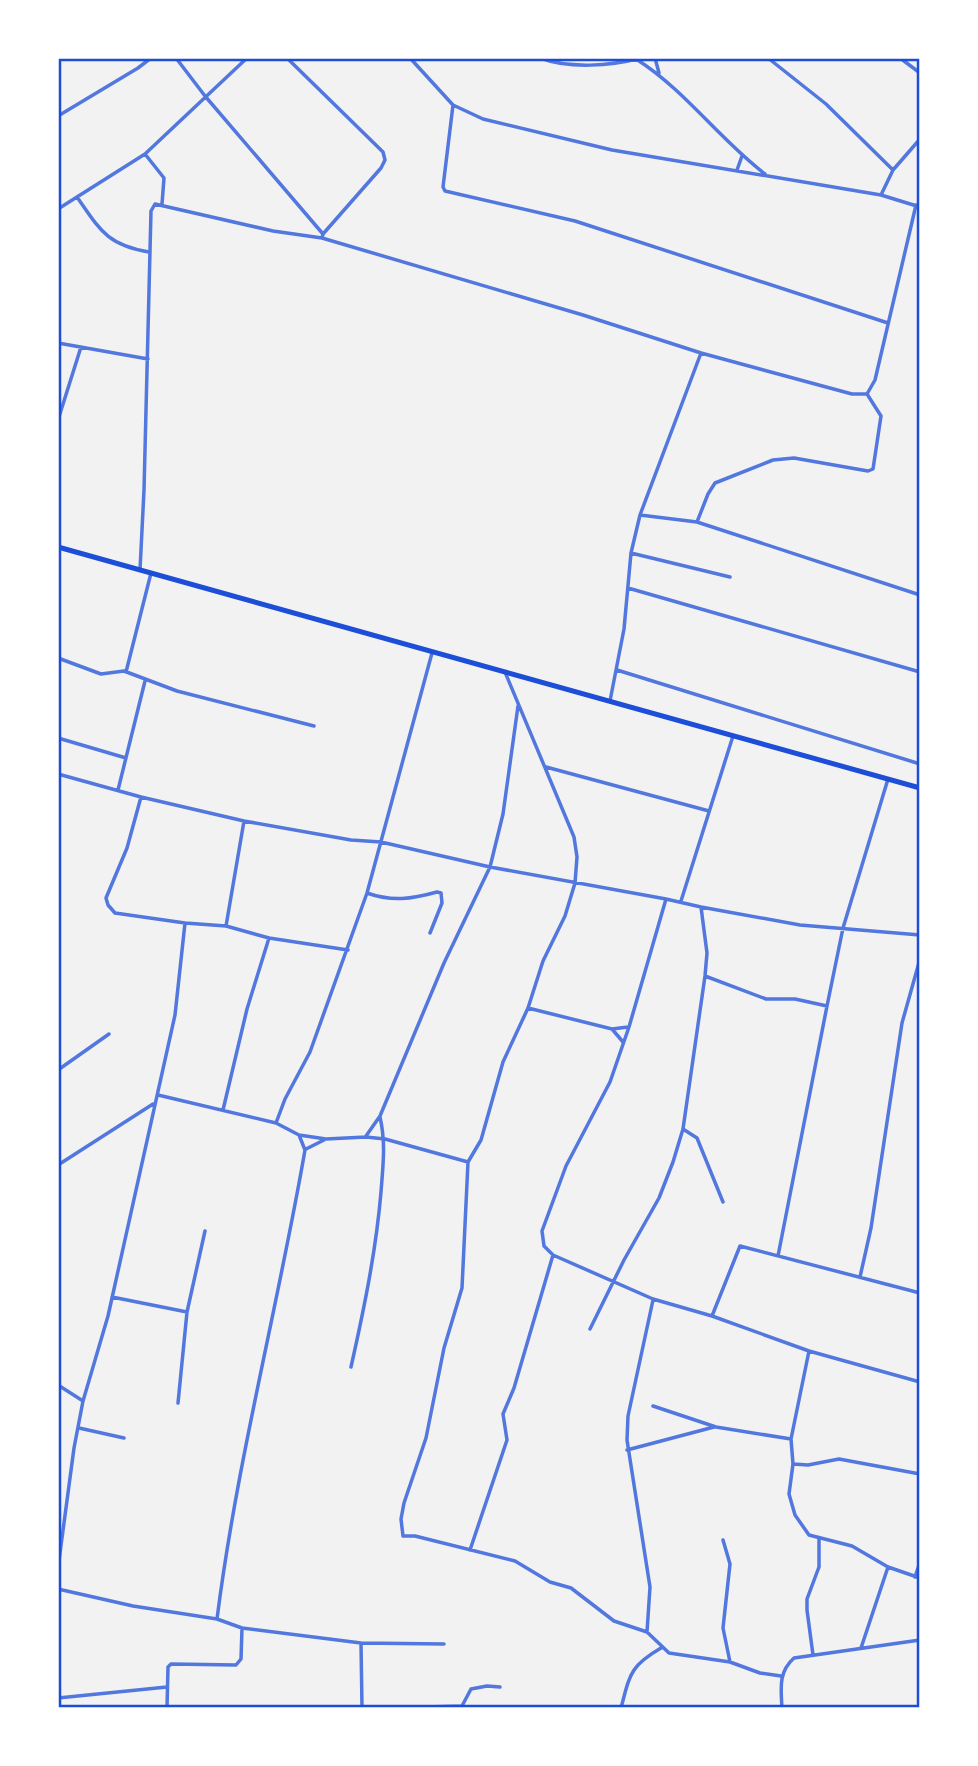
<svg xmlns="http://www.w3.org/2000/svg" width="978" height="1766" font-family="'IBM Plex Serif',serif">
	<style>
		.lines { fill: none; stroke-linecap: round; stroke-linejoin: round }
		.minor { stroke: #5277de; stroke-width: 3.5 }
		.primary { stroke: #1d4ed8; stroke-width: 5 }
		.neatline { fill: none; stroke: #1d4ed8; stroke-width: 2.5 }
	</style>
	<rect width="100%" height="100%" fill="#f2f2f2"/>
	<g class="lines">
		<!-- minor -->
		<path class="minor" d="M176 58 205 96 323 234
			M287 58 383 152 385 160 381 168 323 234 322 238
			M410 58 453 105 483 119 612 150 881 195 920 207
			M540 58C570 69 610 66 641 58
			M655 58 659 73
			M768 58 826 104 893 170
			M900 58 920 73
			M636 59C685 90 719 139 765 174
			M453 105 443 187 445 191 575 221 888 323
			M58 116 138 68 151 58
			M145 154 164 178 162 204
			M737 170 742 156
			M881 195 893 170 920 139
			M77 197C100 230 107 245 149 252
			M58 209 145 154 247 58
			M58 343 148 359
			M58 420 81 347
			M640 515 697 522 920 595
			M697 522 708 494 715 483 773 460 794 458 868 471 873 469 881 416 867 394
			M631 553 730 577
			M140 570 144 490 151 211 155 204 273 231 322 238 583 315 701 353 852 394H867L875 380 916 205
			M628 588 920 672
			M432 653 367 893 310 1052 285 1099 276 1123 299 1135 326 1139 366 1137 385 1139 468 1162
			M58 658 101 674 124 671 177 691 314 726
			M617 670 920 764
			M126 672 151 573
			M505 672 574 837 577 857 575 883 565 916 543 961 528 1008 503 1062 481 1140 468 1162 462 1288 444 1348 426 1438 404 1503 401 1519 403 1536H415L515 1561 550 1582 571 1588 614 1621 647 1632 669 1653 730 1662 760 1673 781 1676
			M610 701 624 629 631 553 640 515 701 353
			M58 738 126 758
			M546 767 709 811
			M58 774 141 797 244 821 351 840 381 842 490 867 666 899 701 907 800 925 920 935
			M118 790 145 681
			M244 821 226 926 269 938 348 950
			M367 893C392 902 412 899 437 892L441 893 442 903 430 933
			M666 899 629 1027 610 1082 566 1166 542 1231 544 1246 553 1255 653 1299 712 1316 740 1246 920 1293
			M681 901 733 736
			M185 923 226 926
			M705 976 766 999H795L827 1006 843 928 888 779
			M528 1008 612 1029 628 1027
			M612 1029 623 1042
			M58 1070 109 1034
			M158 1095 276 1123
			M223 1110 247 1009 269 938
			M683 1129 697 1138 723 1202
			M366 1136 380 1116 444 963 490 867 503 814 518 706
			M306 1149 324 1140
			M58 1165 153 1104
			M778 1256 827 1006
			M860 1277 871 1228 902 1023 920 959
			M112 1297 187 1312
			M712 1316 809 1351 920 1382
			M590 1329 624 1260 659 1198 673 1162 683 1129 705 976 707 953 701 907
			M809 1351 791 1439 793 1464 789 1494 795 1515 809 1535 852 1546 888 1567 920 1578
			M351 1367C364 1309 376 1251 381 1192 383 1165 386 1143 380 1117
			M58 1385 83 1401
			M178 1403 187 1312 205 1231
			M653 1406 716 1427 791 1439
			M79 1428 124 1438
			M627 1450 714 1427
			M793 1464 808 1465 839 1459 920 1474
			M723 1540 730 1564 723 1628 730 1662
			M470 1550 507 1440 503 1414 514 1388 553 1255
			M58 1568 74 1448 83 1401 108 1316 175 1015 185 923 115 913 108 905 106 898 127 848 141 797
			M915 1577 920 1562
			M58 1589 133 1606 217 1619 242 1628 361 1643 444 1644
			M217 1619C237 1461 278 1306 305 1150L299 1135
			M647 1632 650 1587 627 1440 628 1416 653 1300
			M361 1643 362 1708
			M861 1648 888 1567
			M813 1655 807 1610V1599L819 1567V1538
			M58 1698 167 1687
			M167 1708 168 1667 171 1664 236 1665 241 1659 242 1628
			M390 1708 462 1706 471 1689 487 1686 500 1687
			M621 1708C630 1674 630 1666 661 1648
			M782 1708C781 1689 778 1672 794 1658L920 1640"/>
		<!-- primary -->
		<path class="primary" d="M58 547 920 788"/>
	</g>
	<!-- border -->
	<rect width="978" height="1766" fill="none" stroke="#ffffff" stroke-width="119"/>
	<rect x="60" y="60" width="858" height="1646" class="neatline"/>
</svg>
